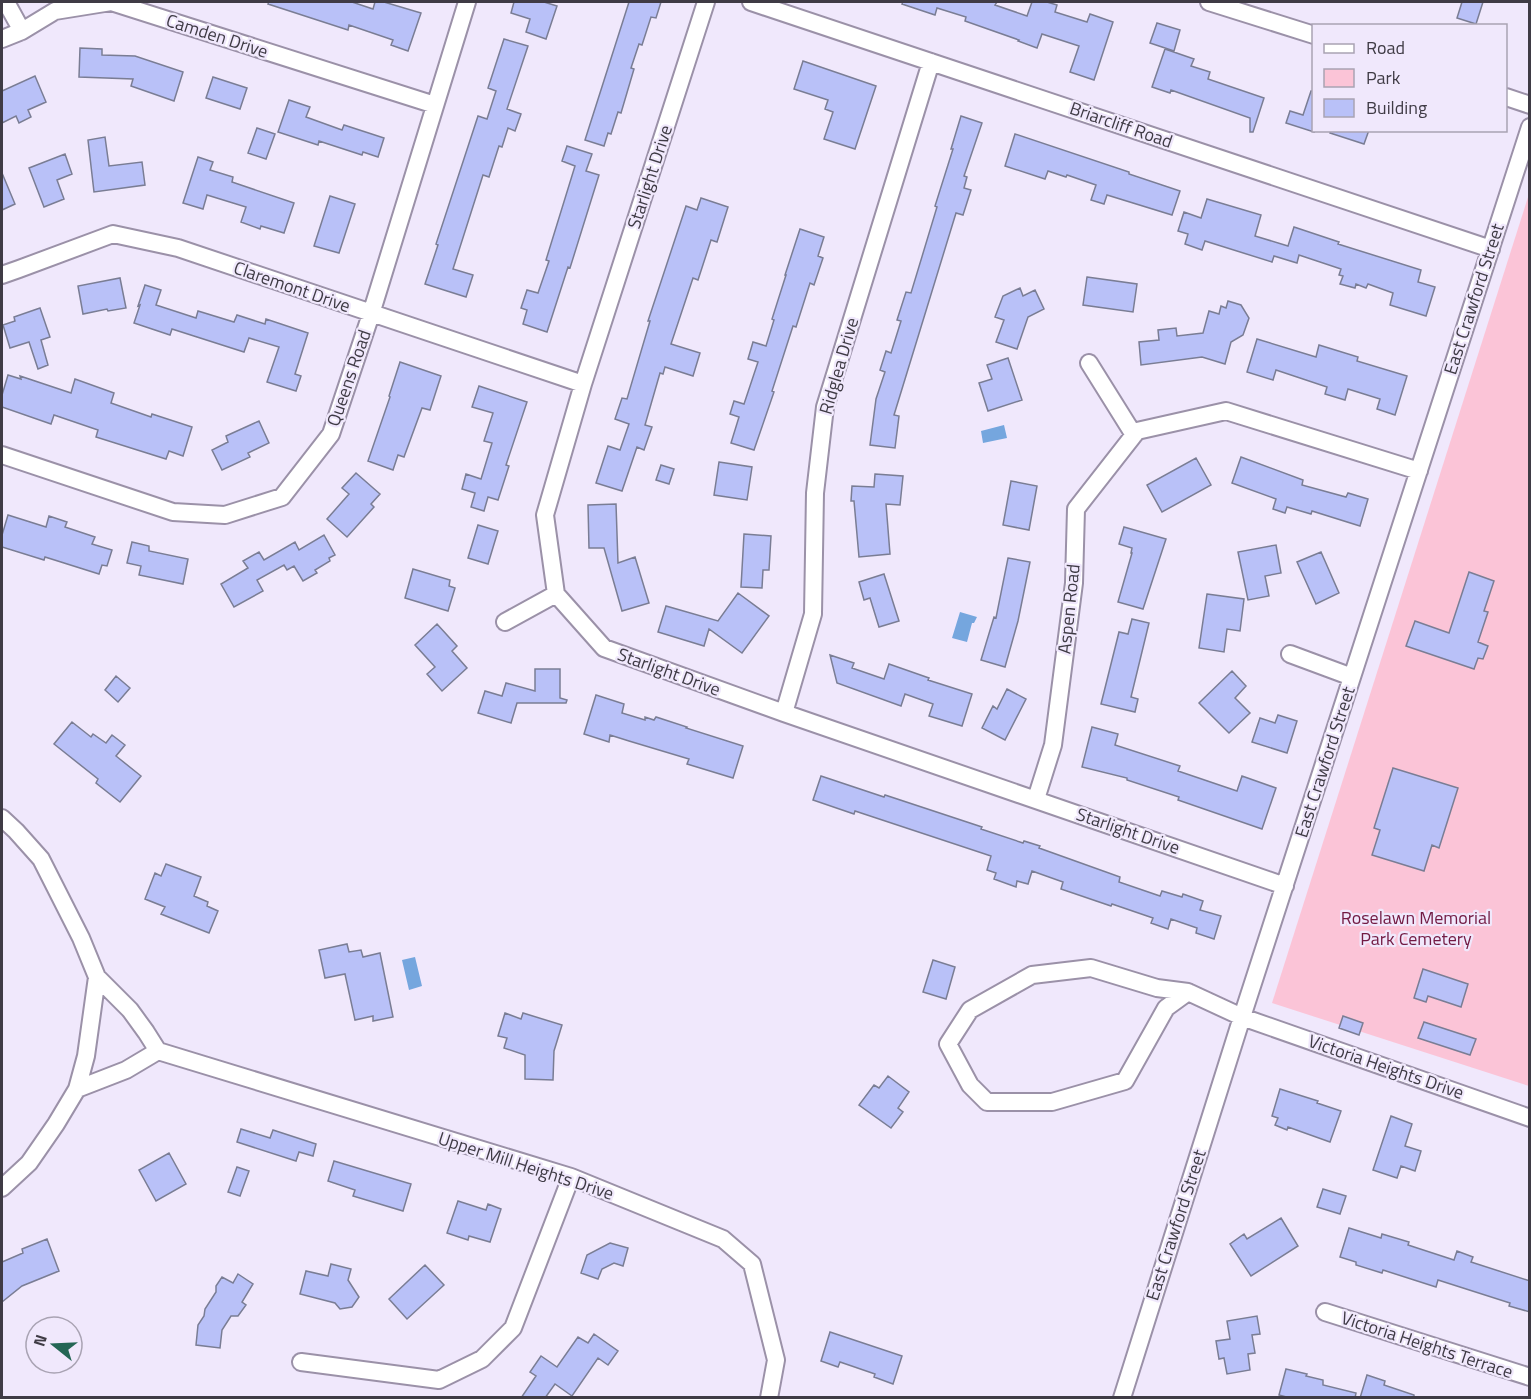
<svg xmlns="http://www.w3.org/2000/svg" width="1531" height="1399" font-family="'Titillium Web',sans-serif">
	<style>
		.green { fill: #fbc4d7 }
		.water { fill: #75a6de }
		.building { fill: #b9c1f8; stroke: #7a7d94; stroke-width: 1.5 }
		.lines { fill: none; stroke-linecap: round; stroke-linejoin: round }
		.minor-casing { stroke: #9b91a8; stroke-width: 20 }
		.minor { stroke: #fff; stroke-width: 16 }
		.labels { text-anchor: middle; stroke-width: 4.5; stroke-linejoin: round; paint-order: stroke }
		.street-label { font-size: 18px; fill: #3f3b45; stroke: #f0e8fc }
		.park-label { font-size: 18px; fill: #721a43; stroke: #f0e8fc }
	</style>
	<rect width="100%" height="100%" fill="#f0e8fc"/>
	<!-- green -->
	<path class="green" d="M1529 194V1086L1272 1003Z"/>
	<!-- water -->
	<path class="water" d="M1004 425 1007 438 983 443 981 431Z
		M960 612 977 617 974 623H972L967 642 952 638Z
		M415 957 422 986 409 990 402 960Z"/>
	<!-- building -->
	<path class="building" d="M269 2H352L373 9 375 2H384L421 13 408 51 391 45 393 40 349 25 348 30 268 4Z
		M514 2H544L557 6 546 39 526 32 530 19 511 13Z
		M629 2H661L656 18 651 17 642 45 639 44 631 68 634 69 621 113 618 112 611 134 608 133 604 146 585 140Z
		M903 2H997L995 5 1027 16 1032 2H1047L1057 5 1055 12 1087 22 1090 14 1113 22 1094 80 1070 72 1079 46 1042 34 1037 48 1018 41 1019 40 965 21 966 17 937 8 935 15 902 4Z
		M1462 2H1483L1476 24 1457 18Z
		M1157 23 1180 30 1174 51 1150 43Z
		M504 39 528 46 507 109 521 114 515 131 508 128 502 147 499 146 489 177 483 175 453 269 473 275 466 297 425 284 438 245 436 244 478 116 487 119 496 91 488 88Z
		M80 48 102 49V55L135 56 183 72 174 101 131 86 133 79 79 77Z
		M1165 49 1194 59 1191 66 1210 72 1208 79 1264 98 1253 132H1250V118L1171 90 1170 93 1152 87Z
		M803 61 876 86 855 149 824 139 833 112 825 109 828 100 794 89Z
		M35 76 46 102 28 110 31 117 19 123 16 116 2 123V91Z
		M213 77 247 88 240 109 206 98Z
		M1311 91H1314V132L1286 123 1290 111 1303 115Z
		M289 100 310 107 306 117 342 130 344 125 384 138 378 157 363 152 362 155 319 141 318 145 278 132Z
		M961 116 982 123 964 176 967 177 964 188 971 190 963 215 956 213 894 415 899 416 895 448 870 445 876 399 885 372 880 370 886 351 891 353 901 321 897 320 906 292 911 293 937 207 935 206 953 149H951Z
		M257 128 275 134 266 159 248 153Z
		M1331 130H1369L1364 144 1330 133Z
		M1015 134 1129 172V174L1180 191 1172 215 1107 195 1104 204 1091 200 1096 185 1067 175 1066 177 1048 171 1045 179 1005 166Z
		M105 137 109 166 142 162 145 185 94 192 88 140Z
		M567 146 592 154 586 171 599 175 570 268 568 267 547 332 523 324 527 310 521 308 527 290 538 293 549 261 546 260 575 166 562 161Z
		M65 154 72 174 57 180 64 199 44 207 29 168Z
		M198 157 213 162 210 170 233 177 232 182 294 203 284 233 261 226 260 229 241 222 246 207 207 195 203 209 183 203Z
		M2 173 15 204 2 210Z
		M330 196 355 204 339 253 314 246Z
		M701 198 728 207 717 242 711 240 698 280 693 278 671 344 700 353 693 376 665 367 663 374 660 373 645 425 652 427 644 450 637 447 622 491 596 483 608 446 620 450 629 424 615 419 622 398 627 399 650 321H648L686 206 697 210Z
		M1207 199 1261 215 1255 236 1288 246 1294 227 1339 242 1338 244 1421 270 1418 282 1435 287 1426 316 1390 305 1393 293 1368 284 1366 288 1356 284 1355 288 1340 284 1343 276 1339 275 1341 269 1299 255 1297 263 1274 256 1272 262 1205 241 1202 250 1185 244 1188 234 1178 231 1184 212 1201 218Z
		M800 229 824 237 818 256 823 258 814 285 810 283 796 327 793 326 772 391 774 392 754 450 731 443 739 417 730 414 734 401 744 404 758 362 748 359 753 342 766 346 774 320 772 319 786 275H785Z
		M1087 277 1137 284 1133 312 1083 305Z
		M120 278 126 308 108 311 107 309 83 314 78 286Z
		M145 285 161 290 156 305 196 318 198 311 234 322 237 315 265 324 266 319 308 333 295 374 301 376 296 391 267 382 279 347 249 338 244 352 172 329 170 335 134 323 140 305 138 306Z
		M1020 288 1023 296 1035 290 1044 309 1028 317 1017 349 996 342 1004 320 995 317 1003 296Z
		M1228 301 1241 305 1249 318 1243 335 1231 342 1225 364 1202 357 1141 365 1139 342 1159 340 1158 330 1176 328 1177 336 1203 333 1209 311 1219 314 1221 306 1226 308Z
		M40 308 50 337 41 340 48 365 38 369 29 342 10 348 3 325 15 321 14 317Z
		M1257 339 1316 357 1319 345 1358 357 1357 361 1407 376 1395 415 1377 409 1380 399 1348 389 1345 400 1325 394 1327 387 1276 370 1273 380 1247 372Z
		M1008 358 1022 400 988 411 979 383 992 379 987 365Z
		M400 362 441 376 430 410 422 408 404 457 398 455 393 470 368 461 390 397 389 396Z
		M8 375 21 379 20 376 71 393 75 379 114 393 111 403 151 417 152 414 192 427 183 456 169 451 166 459 96 437 98 430 54 415 51 424 2 407V395Z
		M479 386 527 402 506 465 509 466 498 500 488 497 484 511 471 507 475 493 462 489 466 474 481 479 492 443 484 441 493 413 472 407Z
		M259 421 269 443 248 453 250 457 222 470 212 450 228 442 226 436Z
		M1241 457 1303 480 1302 485 1346 497 1348 493 1368 499 1360 526 1312 511 1311 514 1287 507 1285 513 1273 509 1276 499 1232 483Z
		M1196 458 1211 485 1162 512 1147 485Z
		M719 462 752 467 747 500 714 495Z
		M661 465 674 469 669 484 656 480Z
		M356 473 380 494 371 504 374 507 347 537 327 519 349 494 342 488Z
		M875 474 903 476 900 505 886 504 890 554 859 557 854 501H851L852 486 874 487Z
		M1011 481 1037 486 1029 530 1003 525Z
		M616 504 618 563 635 557 649 603 622 611 604 548H589L588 505Z
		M8 515 46 527 49 516 67 522 65 527 95 537 92 544 112 550 107 566 102 565 99 574 45 557 44 560 2 547V535Z
		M478 525 498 531 488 564 468 558Z
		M1124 527 1166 539 1143 609 1118 602 1132 553H1131L1132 548 1119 544Z
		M744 534 771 536 769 570H763L762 588 741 587Z
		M324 535 335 555 329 558 330 561 315 570 317 573 303 581 294 566 287 570 284 565 257 580 263 591 234 607 221 584 248 568 243 561 259 552 264 560 295 542 299 550Z
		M132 542 149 546V551L188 559 183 584 139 575 141 566 127 563Z
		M1276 545 1281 573 1265 576 1269 596 1248 600 1238 552Z
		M1321 552 1339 593 1316 604 1297 562Z
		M1008 558 1030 562 1018 621 1005 667 981 660 994 617 996 618Z
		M413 569 450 580 449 586 455 588 448 611 405 598Z
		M1469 572 1494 581 1484 611 1488 612 1478 642 1488 646 1483 659 1478 658 1474 669 1406 646 1415 621 1449 633Z
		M884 574 899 621 879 627 870 598 864 600 859 582Z
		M738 593 769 616 742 653 709 629 704 646 658 632 666 606 718 621Z
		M1207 594 1244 599 1240 631 1227 629 1224 652 1199 648Z
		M1132 619 1149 623 1131 697 1138 699 1135 712 1101 704 1119 632 1128 634Z
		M437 624 457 646 452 651 467 668 442 691 427 674 435 667 415 645Z
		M830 655 854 663 852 668 884 679 889 664 929 678 928 680 972 694 962 726 929 716 933 704 905 694 901 706 837 683Z
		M535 669H560V698L567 700 566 703H517L511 723 478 713 485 691 502 696 506 683 535 691Z
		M1232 671 1246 686 1235 698 1250 713 1229 733 1199 703Z
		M116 676 130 688 118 702 105 690Z
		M1007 689 1026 699 1005 740 982 728 993 706 997 709Z
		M596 695 624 704 622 713 645 720V717L654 720 656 717 687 727 686 728 743 746 733 778 687 764 689 759 629 741 610 735 609 742 584 734Z
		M1278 715 1297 721 1287 753 1252 742 1260 718 1275 723Z
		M72 722 91 737 93 734 106 743 112 735 125 745 116 756 141 776 120 802 96 783 98 779 54 744Z
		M1092 727 1118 734 1115 745 1180 766 1178 771 1237 791 1242 776 1276 788 1262 829 1178 800 1179 797 1127 780V778L1082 767Z
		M1393 768 1458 788 1439 848 1432 845 1424 871 1372 855 1380 830 1374 828Z
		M821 776 884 797 885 795 982 827 981 829 1023 843 1024 841 1040 846 1039 848 1120 877 1119 882 1160 896 1162 891 1182 897 1183 894 1203 901 1200 910 1221 916 1214 939 1196 933 1197 928 1171 919 1168 929 1151 923 1153 918 1112 904 1111 906 1061 889 1063 882 1032 871 1028 884 1017 881 1016 887 994 879 996 873 987 870 991 856 855 811 854 814 813 800Z
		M166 864 201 877 194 896 208 902 207 906 218 911 209 933 161 914 165 907 145 899 155 873 161 876Z
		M347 944 349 952 361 950 363 957 380 953 393 1017 373 1021V1016L355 1020 345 974 325 978 319 950Z
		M933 960 955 967 946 999 923 992Z
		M1423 969 1468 984 1461 1007 1428 996 1426 1002 1414 998Z
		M505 1013 521 1019 523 1013 562 1025 554 1051 553 1080 525 1079V1055L504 1048 507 1038 498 1036Z
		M1343 1016 1363 1023 1359 1035 1339 1028Z
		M1424 1022 1476 1039 1470 1055 1418 1038Z
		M888 1076 909 1092 898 1108 903 1112 891 1128 859 1105 874 1085 879 1088Z
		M1280 1089 1318 1101 1317 1103 1341 1111 1330 1142 1288 1127 1287 1130 1275 1125 1278 1118 1272 1116Z
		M1391 1116 1412 1124 1405 1146 1421 1151 1415 1171 1401 1166 1397 1178 1373 1170Z
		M241 1129 270 1138 273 1130 316 1144 313 1156 299 1152 296 1161 237 1142Z
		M169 1153 186 1184 156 1201 139 1170Z
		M334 1161 411 1184 403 1211 353 1196 355 1190 328 1181Z
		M237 1167 249 1171 240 1196 228 1192Z
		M1323 1189 1346 1196 1340 1214 1317 1207Z
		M458 1201 486 1210 488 1204 501 1209 490 1242 469 1236 468 1240 447 1233Z
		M1281 1218 1298 1246 1251 1276 1230 1244 1244 1234 1247 1239Z
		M1349 1228 1381 1238 1382 1234 1409 1242 1408 1245 1454 1260 1457 1251 1473 1257 1471 1262 1530 1281V1312L1509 1306 1510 1303 1438 1280 1436 1287 1383 1270 1382 1273 1356 1265V1262L1340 1257Z
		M47 1239 59 1271 22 1286 2 1302V1262L23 1253 22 1249Z
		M610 1243 628 1248 623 1266 614 1263 602 1269 598 1279 581 1273 587 1255Z
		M331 1264 351 1269 348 1280 359 1297 352 1307 340 1309 335 1303 300 1294 306 1271 328 1276Z
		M425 1265 444 1285 407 1319 389 1299Z
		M238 1274 253 1284 242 1302 246 1305 238 1316H231L222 1330 220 1348 196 1345 198 1325 204 1316 205 1309 216 1292V1286L222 1277 233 1283Z
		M1257 1316 1260 1334 1252 1335 1255 1353 1248 1354 1250 1370 1227 1374 1224 1358 1219 1359 1216 1341 1230 1339 1227 1321Z
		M830 1332 902 1356 893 1384 874 1377 875 1374 840 1362 838 1367 821 1361Z
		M594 1334 618 1351 608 1365 598 1358 572 1396 555 1384 545 1398H521L536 1376 530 1372 541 1356 557 1367 578 1337 588 1343Z
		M1286 1369 1307 1374 1306 1376 1323 1380V1385L1356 1393 1355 1398H1290L1279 1395Z
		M1367 1375 1385 1381 1384 1385 1414 1395V1398H1360Z"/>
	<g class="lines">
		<defs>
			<path id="minor" d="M6 2 22 31
				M706 2 583 384 545 515 556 594 604 648 784 713 1285 886
				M751 2 1491 249
				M1209 2 1314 35
				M2 39 22 31 55 11 111 2 435 105
				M1506 97 1530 105
				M2 275 19 269 113 234 178 248 583 384
				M1089 363 1134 435
				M2 455 173 512 225 515 282 497 331 434 371 314 467 2
				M505 622 556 594
				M1290 654 1352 677
				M784 713 813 614 815 493 825 407 931 62
				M1036 799 1053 745 1074 583 1076 509 1137 431 1226 411 1419 471
				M2 818 16 831 41 859 81 938 97 977 86 1056 77 1089 56 1124 29 1163 2 1188
				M1091 968 1157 988 1188 992 1166 1008 1125 1081 1052 1102H987L970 1085 948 1044 970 1010 1032 975Z
				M1188 992 1242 1017 1530 1118
				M158 1051 571 1177 723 1239 752 1264 776 1360 769 1398
				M77 1089 126 1070 158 1051 146 1032 130 1010 97 977
				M1325 1312 1530 1377
				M301 1362 439 1380 482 1359 513 1328 571 1177
				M1122 1398 1242 1017 1530 127"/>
		</defs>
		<!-- minor casing -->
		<use href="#minor" class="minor-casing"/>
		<!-- minor -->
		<use href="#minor" class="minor"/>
	</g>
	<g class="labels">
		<!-- street labels -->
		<g class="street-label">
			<text transform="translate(217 36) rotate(18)" y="6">Camden Drive</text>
			<text transform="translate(1121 125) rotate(19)" y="6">Briarcliff Road</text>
			<text transform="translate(650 177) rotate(-72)" y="6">Starlight Drive</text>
			<text transform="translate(292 287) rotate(19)" y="6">Claremont Drive</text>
			<text transform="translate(1474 299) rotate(-72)" y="6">East Crawford Street</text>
			<text transform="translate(839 366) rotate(-74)" y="6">Ridglea Drive</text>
			<text transform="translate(349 378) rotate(-71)" y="6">Queens Road</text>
			<text transform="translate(1069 609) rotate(-84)" y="6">Aspen Road</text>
			<text transform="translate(669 672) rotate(20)" y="6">Starlight Drive</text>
			<text transform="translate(1325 762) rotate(-72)" y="6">East Crawford Street</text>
			<text transform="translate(1128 831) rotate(19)" y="6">Starlight Drive</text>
			<text transform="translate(1386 1067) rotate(19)" y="6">Victoria Heights Drive</text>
			<text transform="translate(526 1166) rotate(18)" y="6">Upper Mill Heights Drive</text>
			<text transform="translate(1176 1225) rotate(-72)" y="6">East Crawford Street</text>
			<text transform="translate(1427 1345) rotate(18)" y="6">Victoria Heights Terrace</text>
		</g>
		<!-- park labels -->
		<g class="park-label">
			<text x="1416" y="924">Roselawn Memorial<tspan x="1416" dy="21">Park Cemetery</tspan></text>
		</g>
	</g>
	<!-- border -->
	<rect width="1531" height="1399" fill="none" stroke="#3f3b45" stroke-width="6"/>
	<!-- legend -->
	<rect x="1312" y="24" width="195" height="108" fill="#f0e8fc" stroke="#a9a3b3" stroke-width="1.5"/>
	<rect x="1324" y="44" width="30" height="9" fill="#ffffff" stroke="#a9a3b3" stroke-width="1.5"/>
	<text x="1366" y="54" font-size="18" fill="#3f3b45">Road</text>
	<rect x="1324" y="69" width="30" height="18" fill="#fbc4d7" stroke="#a9a3b3" stroke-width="1.5"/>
	<text x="1366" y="84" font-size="18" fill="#3f3b45">Park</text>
	<rect x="1324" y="99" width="30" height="18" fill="#b9c1f8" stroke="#a9a3b3" stroke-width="1.5"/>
	<text x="1366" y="114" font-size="18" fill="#3f3b45">Building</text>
	<!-- north arrow -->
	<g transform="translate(54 1345) rotate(288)"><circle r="28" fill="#f0e8fc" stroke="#a9a3b3" stroke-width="1.5"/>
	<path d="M0-4.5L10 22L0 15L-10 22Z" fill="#246655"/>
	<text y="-9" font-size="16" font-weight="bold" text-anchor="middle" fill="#3f3b45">N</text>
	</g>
</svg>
